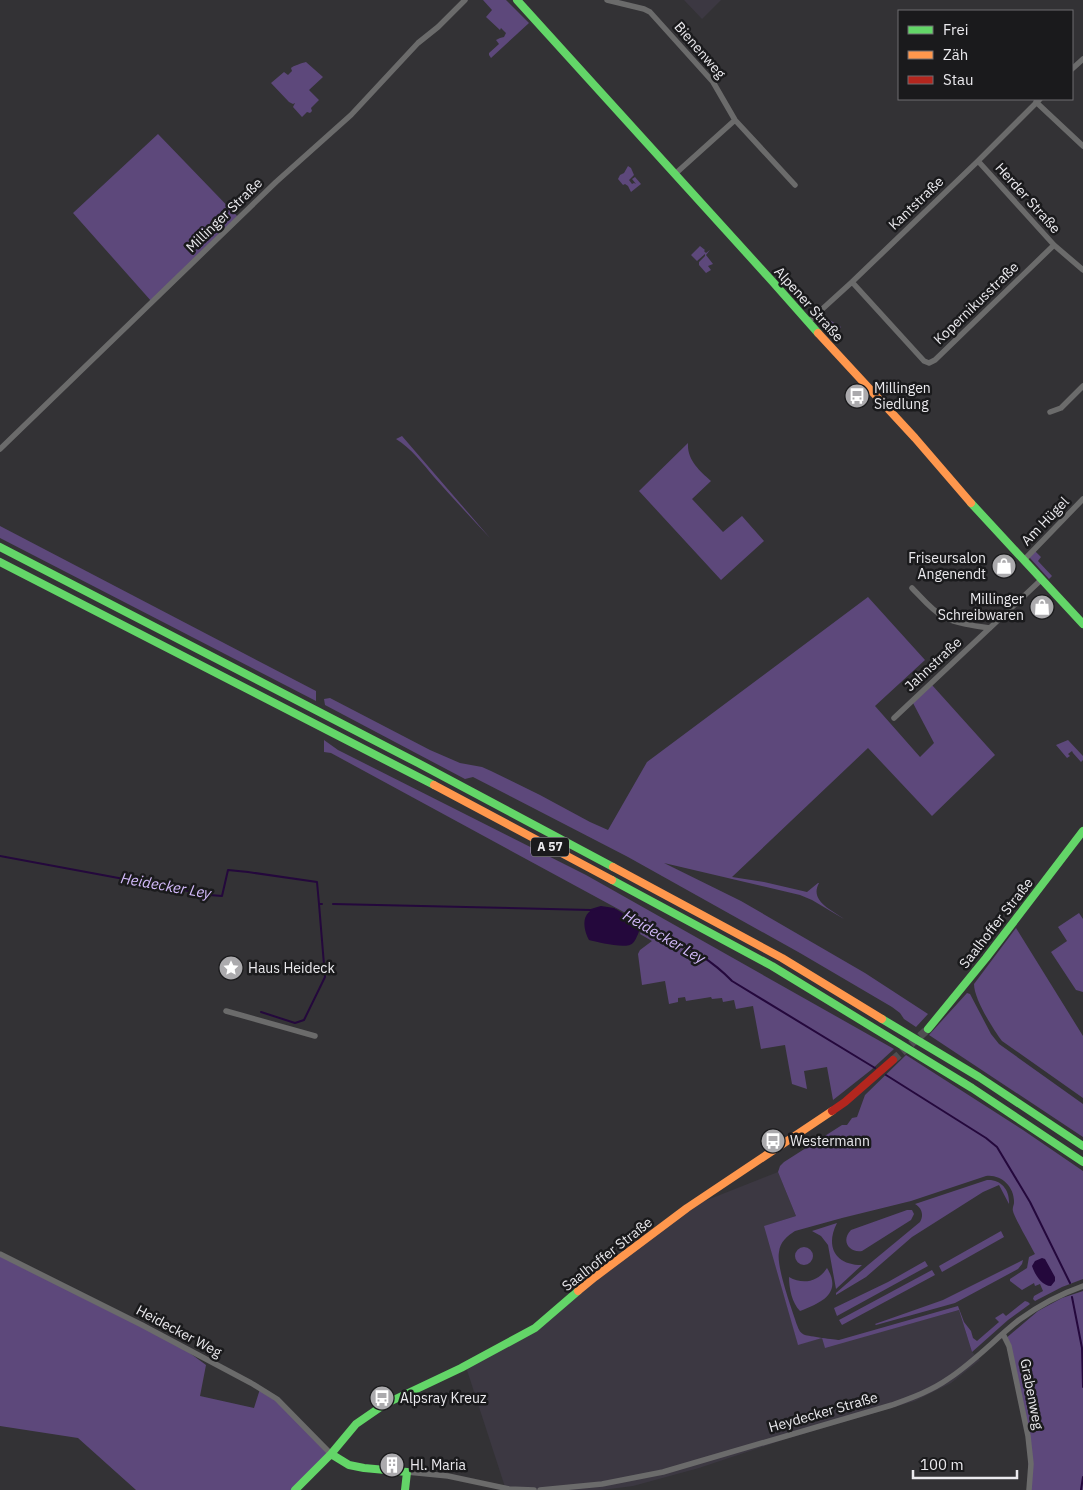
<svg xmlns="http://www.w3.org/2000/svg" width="1083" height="1490" font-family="'IBM Plex Sans',sans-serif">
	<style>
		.built { fill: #3c3842 }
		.green { fill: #5d487b }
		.water { fill: #24083c }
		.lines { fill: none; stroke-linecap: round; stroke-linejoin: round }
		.stream { stroke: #24083c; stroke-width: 2 }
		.secondary-tunnel { stroke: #4f4e51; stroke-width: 8; stroke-dasharray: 8 4; stroke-linecap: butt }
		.street { stroke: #6b6b6b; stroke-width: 5.5 }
		.fast { stroke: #63d668; stroke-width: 8 }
		.slow { stroke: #ff974d; stroke-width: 8 }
		.jam { stroke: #b3261e; stroke-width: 8 }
		.labels { text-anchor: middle; stroke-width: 5; stroke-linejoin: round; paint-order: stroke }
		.shield { fill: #1a1a1c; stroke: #acacaf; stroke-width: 1 }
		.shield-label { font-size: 12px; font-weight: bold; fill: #ebeaee }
		.street-label { font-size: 14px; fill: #ebeaee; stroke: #1a1a1c }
		.poi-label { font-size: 14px; fill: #ebeaee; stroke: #1a1a1c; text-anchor: start }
		.water-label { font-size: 15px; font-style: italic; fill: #d3bafb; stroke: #1a1a1c }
	</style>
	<rect width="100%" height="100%" fill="#333235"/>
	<!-- built -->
	<path class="built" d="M684 0H721L702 19Z
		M778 1172 796 1216 765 1226 798 1344 822 1338 825 1347 959 1310 972 1352 980 1360 951 1383 915 1401 786 1439 699 1468 633 1486 602 1490H506L466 1367 532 1330 687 1208Z"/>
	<!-- green -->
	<path class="green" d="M483 0H506L529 23 491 58 489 55V53L499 44 496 40 500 38 504 37 506 33 501 28 500 30 486 17 492 10Z
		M306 62 323 77 309 90 319 100 311 108 312 111 310 113 307 112 302 117 293 107 295 103 293 104 289 102 271 83 284 72 288 75 292 71 291 68C293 66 302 63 306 62Z
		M158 134 239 218 152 302 73 213Z
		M628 166 631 168 634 175 629 180 632 184 634 183 636 184 632 179 635 177 641 184 631 192 628 186 625 184 623 185 618 179 620 175 624 173Z
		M700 246 705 250 704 251 706 253 710 250 706 255 713 264 708 266 711 270 706 273 699 265V262L705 256V254L697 261 691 255Z
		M824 318 825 320 828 319 841 327 831 336 820 325 821 322Z
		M402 436 490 538C471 518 453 498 434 477 423 464 411 448 396 439Z
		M688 443C687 460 699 470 711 481L692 499 723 532 742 516 764 541 721 580 639 491Z
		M0 526 316 691V701L0 538Z
		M1035 551 1041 557 1038 561 1052 576 1049 579 1030 558V556Z
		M868 597 925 660 875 706 920 757 934 743 913 703 932 685 995 755 932 816 868 748 732 877 764 882 807 892 818 883H819C809 901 832 910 844 919L812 900 800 895 664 863 741 901 865 973 928 1014 916 1027 904 1019 900 1013 892 1007 800 953 628 857 473 777 465 779 325 705 324 699 330 698 430 750 460 763 482 767 491 771 540 795 590 822 608 830 647 762Z
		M324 740 338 750 586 875 894 1049 871 1070 833 1100 827 1067 804 1071 807 1089 792 1084 785 1045 761 1049 753 1006 736 1009 734 1000 723 1002 722 998 712 999 711 997 686 1001 685 997 678 998V1002L669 1004 665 981 642 985 638 954 640 950 652 941 640 934 644 923 331 753 324 752Z
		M1068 740 1083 756V760L1081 762 1073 753 1072 751 1068 754 1070 756 1067 758 1056 745Z
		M1079 913 1083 919V992L1076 990 1051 952 1067 941 1058 927Z
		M1016 928 1083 1036V1098L1002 1041C993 1029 974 999 974 984Z
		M967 993 970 994 991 1034 999 1044 1083 1104V1137L929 1035Z
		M906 1055 1023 1130 1083 1171V1279L1062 1287 1035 1301 1033 1299 1034 1296 1043 1291 1040 1284 1035 1286 1034 1283 1022 1290 1010 1281V1279L1027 1268 1029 1257 1035 1254C1031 1246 1014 1217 1013 1211 1012 1208 1014 1205 1014 1203 1015 1187 1001 1174 986 1176L911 1201 842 1218 795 1231C787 1236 780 1242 779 1252 776 1267 792 1309 797 1325 799 1330 800 1333 805 1335 808 1336 836 1340 839 1340L958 1306 964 1322 971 1331 973 1338 977 1341 999 1322 995 1318 1003 1313 1006 1316 1025 1301 1028 1302 1030 1304 1008 1320 972 1352 959 1310 825 1348 822 1338 798 1345 764 1226 796 1216 778 1172 780 1166 784 1162 842 1125H847L852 1118 857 1117 865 1095Z
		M987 1180C1001 1179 1010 1190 1009 1204L999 1185 983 1192 912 1237 866 1277 836 1295V1293L868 1265 920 1222C924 1215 922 1208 915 1204Z
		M907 1210H912L914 1214 911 1220 862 1251C848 1253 841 1240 851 1230Z
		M837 1223C825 1246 835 1265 862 1265L836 1289 828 1245 821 1236 812 1231Z
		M1001 1231 1004 1237 942 1272 939 1266Z
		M795 1256a9 9 0 1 1 18 0a9 9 0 1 1-18 0Z
		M0 1254 179 1345 206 1365 200 1396 254 1408 260 1389 270 1394 331 1454 295 1490H136L78 1438 0 1426Z
		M1023 1260 1022 1264 1018 1269 955 1303 876 1325 875 1324 943 1300Z
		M925 1261 928 1266 837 1316 834 1308 888 1282Z
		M827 1268C843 1294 820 1303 800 1311 792 1303 789 1288 789 1277 803 1285 818 1282 827 1268Z
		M932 1270 935 1275 842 1325 839 1320Z
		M1083 1291V1490H1029L1028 1436 1005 1339 1038 1311 1062 1298Z"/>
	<!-- water -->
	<path class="water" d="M601 907 616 909 642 925C639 930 637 939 633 943 627 950 598 942 589 940 585 933 581 919 589 912 592 909 597 908 601 907Z
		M1042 1258 1045 1259 1055 1277V1281L1051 1286C1042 1286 1035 1275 1032 1266L1035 1261Z"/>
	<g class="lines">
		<!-- stream -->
		<path class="stream" d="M0 856 210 895 222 896 228 870 248 872 317 882 319 904H322
			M333 904 591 910 601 907 614 909
			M629 917C637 922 644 925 653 929 681 942 710 958 732 981L875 1068
			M261 1012 295 1023 304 1020 325 977 319 904
			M886 1075 986 1138 997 1147 1030 1202 1070 1283
			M1072 1297 1082 1348 1083 1387
			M1081 1490 1083 1477"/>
		<!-- secondary-tunnel -->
		<path class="secondary-tunnel" d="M893 1060 928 1029"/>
		<!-- street -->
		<path class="street" d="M607 0 644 9 650 12 713 82 735 120 795 185
			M1072 69 1083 59
			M1036 102 1083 146
			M978 161 1054 245 1083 270
			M675 174 735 120
			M852 282 924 361 929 363 935 360 1054 245
			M808 322 852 282 978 161 1040 99
			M1050 412 1061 408 1083 386
			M0 449 276 182 351 115 418 43 438 27 465 0
			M1024 560 1083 499
			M912 588C922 598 931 610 944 617 958 624 975 626 990 628
			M894 718 1042 579
			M226 1011 315 1036
			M0 1254 142 1325 251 1383 277 1399 331 1454
			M1003 1334 1009 1346 1028 1436 1031 1464 1029 1490
			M407 1472 448 1476 509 1489 534 1490
			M540 1490 602 1484 663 1472 892 1405C911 1398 931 1391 948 1379 974 1362 995 1339 1019 1320 1038 1306 1060 1294 1083 1286"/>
		<!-- fast -->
		<path class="fast" d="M517 0 772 281 818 333
			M971 503 1083 624
			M0 547 418 763 613 867
			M0 562 434 785
			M612 880 772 966 972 1088 1083 1162
			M882 1019 979 1077 1083 1146
			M928 1029 986 958 1083 831
			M331 1454 349 1465 364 1468 407 1472 405 1490
			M295 1490 331 1454 356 1424 385 1404 461 1368 535 1328 578 1291"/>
		<!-- slow -->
		<path class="slow" d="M818 333 915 438 971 503
			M434 785 612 880
			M613 867 782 958 882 1019
			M578 1291 595 1277 687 1208 832 1111"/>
		<!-- jam -->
		<path class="jam" d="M832 1111 845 1102 893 1060"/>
	</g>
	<!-- icons -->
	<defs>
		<symbol id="bus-disc" viewBox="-11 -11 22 22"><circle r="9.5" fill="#abaaad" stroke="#1a1a1c"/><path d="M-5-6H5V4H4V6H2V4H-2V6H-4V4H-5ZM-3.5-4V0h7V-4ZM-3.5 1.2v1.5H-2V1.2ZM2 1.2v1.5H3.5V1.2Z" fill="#fff"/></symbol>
		<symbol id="shop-disc" viewBox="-11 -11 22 22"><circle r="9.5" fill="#abaaad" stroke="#1a1a1c"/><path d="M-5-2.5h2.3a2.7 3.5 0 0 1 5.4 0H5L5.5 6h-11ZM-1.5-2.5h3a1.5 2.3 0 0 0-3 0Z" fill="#fff"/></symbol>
		<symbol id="sight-disc" viewBox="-11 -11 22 22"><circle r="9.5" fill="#abaaad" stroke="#1a1a1c"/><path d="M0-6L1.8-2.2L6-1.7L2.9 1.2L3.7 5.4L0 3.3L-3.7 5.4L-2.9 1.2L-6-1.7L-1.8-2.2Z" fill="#fff"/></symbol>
		<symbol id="building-disc" viewBox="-11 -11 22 22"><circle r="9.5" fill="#abaaad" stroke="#1a1a1c"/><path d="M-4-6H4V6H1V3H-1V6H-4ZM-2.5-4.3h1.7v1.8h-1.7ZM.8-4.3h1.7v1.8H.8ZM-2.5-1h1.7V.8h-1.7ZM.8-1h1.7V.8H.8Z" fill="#fff"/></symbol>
	</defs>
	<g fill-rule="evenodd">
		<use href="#bus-disc" x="843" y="382" width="28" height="28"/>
		<use href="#shop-disc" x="990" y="552" width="28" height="28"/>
		<use href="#shop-disc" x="1028" y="593" width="28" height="28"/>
		<use href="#sight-disc" x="217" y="954" width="28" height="28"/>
		<use href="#bus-disc" x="759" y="1127" width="28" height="28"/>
		<use href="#bus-disc" x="368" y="1384" width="28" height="28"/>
		<use href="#building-disc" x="378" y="1451" width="28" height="28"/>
	</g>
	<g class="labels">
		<!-- shield labels -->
		<rect class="shield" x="531" y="837.5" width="38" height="19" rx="4"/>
		<g class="shield-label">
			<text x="550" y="851">A 57</text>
		</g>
		<!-- street labels -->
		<g class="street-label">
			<text transform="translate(700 50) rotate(49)" y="5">Bienenweg</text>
			<text transform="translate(1028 198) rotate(48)" y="5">Herder Straße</text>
			<text transform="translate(916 203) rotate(-44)" y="5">Kantstraße</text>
			<text transform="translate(224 215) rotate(-44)" y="5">Millinger Straße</text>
			<text transform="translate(976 303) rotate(-44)" y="5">Kopernikusstraße</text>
			<text transform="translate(809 304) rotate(48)" y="5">Alpener Straße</text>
			<text transform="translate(1045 521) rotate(-46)" y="5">Am Hügel</text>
			<text transform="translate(933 664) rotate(-43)" y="5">Jahnstraße</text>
			<text transform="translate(996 923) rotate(-52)" y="5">Saalhoffer Straße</text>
			<text transform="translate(607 1254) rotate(-38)" y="5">Saalhoffer Straße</text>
			<text transform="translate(179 1331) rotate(28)" y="5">Heidecker Weg</text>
			<text transform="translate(1032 1394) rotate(79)" y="5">Grabenweg</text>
			<text transform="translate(823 1412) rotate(-16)" y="5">Heydecker Straße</text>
		</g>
		<!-- poi labels -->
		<g class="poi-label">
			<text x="874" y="393">Millingen<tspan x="874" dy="16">Siedlung</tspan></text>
			<text x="986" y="563" text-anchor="end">Friseursalon<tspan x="986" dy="16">Angenendt</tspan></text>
			<text x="1024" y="604" text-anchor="end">Millinger<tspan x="1024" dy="16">Schreibwaren</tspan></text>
			<text x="248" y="973">Haus Heideck</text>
			<text x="790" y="1146">Westermann</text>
			<text x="400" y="1403">Alpsray Kreuz</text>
			<text x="410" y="1470">Hl. Maria</text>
		</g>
		<!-- water labels -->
		<g class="water-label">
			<text transform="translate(166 886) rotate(10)" y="5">Heidecker Ley</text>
			<text transform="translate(664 937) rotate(30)" y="5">Heidecker Ley</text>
		</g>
	</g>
	<!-- legend -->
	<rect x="898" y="10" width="175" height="90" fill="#1a1a1c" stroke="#6e6d70"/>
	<rect x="908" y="26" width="25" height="8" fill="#63d668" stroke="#6e6d70"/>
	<text x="943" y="35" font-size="15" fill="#ebeaee">Frei</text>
	<rect x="908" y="51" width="25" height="8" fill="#ff974d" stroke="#6e6d70"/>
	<text x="943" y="60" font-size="15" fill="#ebeaee">Zäh</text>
	<rect x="908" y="76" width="25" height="8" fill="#b3261e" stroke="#6e6d70"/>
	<text x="943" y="85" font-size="15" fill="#ebeaee">Stau</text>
	<!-- scale -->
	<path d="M913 1470v8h104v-8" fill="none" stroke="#ebeaee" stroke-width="2.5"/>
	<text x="920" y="1470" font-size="15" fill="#ebeaee" stroke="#1a1a1c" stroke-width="4" paint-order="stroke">100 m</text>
</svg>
